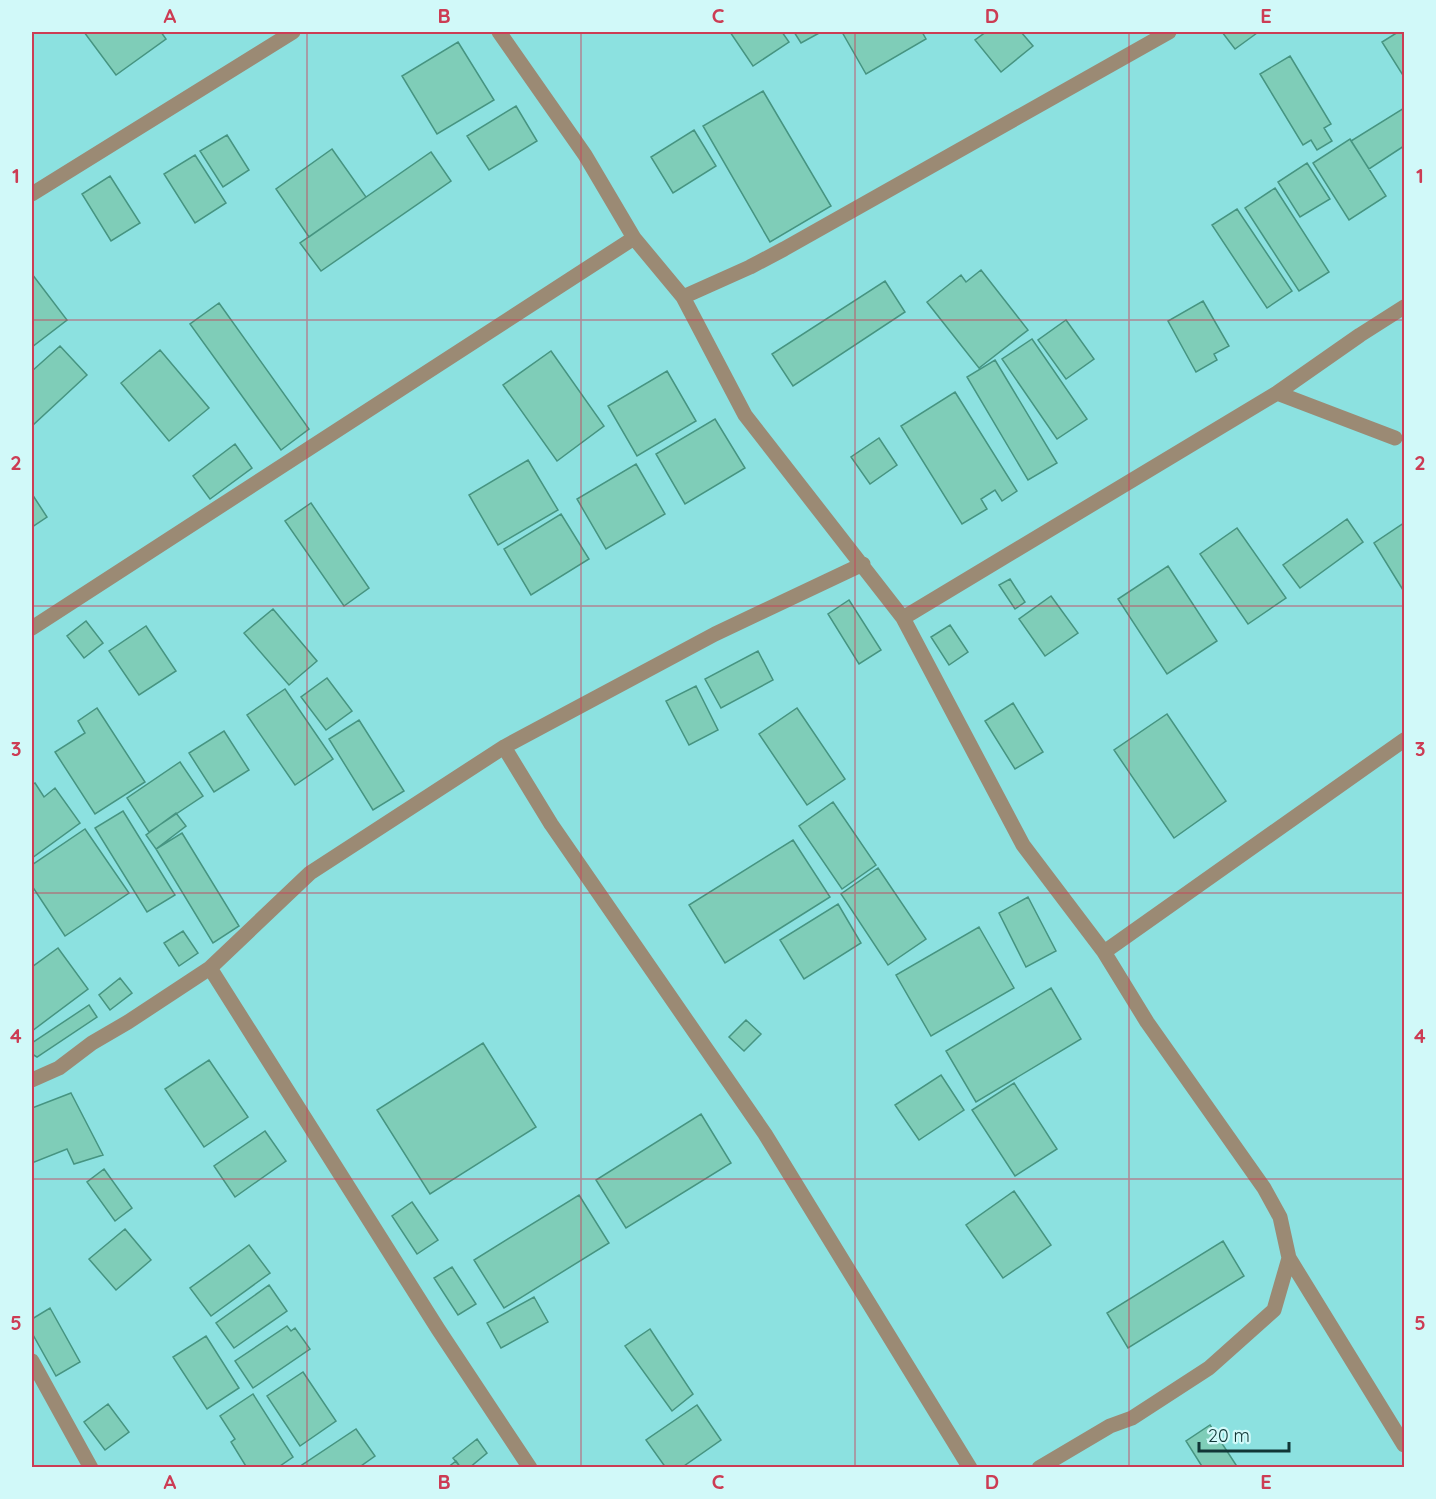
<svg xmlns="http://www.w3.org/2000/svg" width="1436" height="1499" font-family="Quicksand,sans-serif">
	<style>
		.building { fill: #7fcdb8; stroke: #469481; stroke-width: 1.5 }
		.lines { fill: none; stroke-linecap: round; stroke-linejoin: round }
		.minor { stroke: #9b8a74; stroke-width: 15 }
		.grid { fill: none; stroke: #cc3c54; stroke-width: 1.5; stroke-opacity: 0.55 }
		.neatline { fill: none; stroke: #cc3c54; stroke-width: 2 }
		.grid-label { font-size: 20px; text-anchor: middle; font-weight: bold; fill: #cc3c54 }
	</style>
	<rect width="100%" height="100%" fill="#8ce1e0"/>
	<!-- building -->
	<path class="building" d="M84 32H161L166 39 116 75Z
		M730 32H782L789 42 753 66Z
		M794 32H821L801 43Z
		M842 32H922L926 39 866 74Z
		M986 32H1021L1033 46 1001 72 975 40Z
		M1222 32H1256L1257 33 1235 49Z
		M1398 32H1404V77L1382 42Z
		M458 42 494 100 437 134 402 76Z
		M1290 56 1331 124 1324 128 1332 141 1317 150 1311 140 1303 145 1260 74Z
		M763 91 831 206 770 242 703 126Z
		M516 106 537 141 489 170 467 136Z
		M1404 108V146L1369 169 1351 141Z
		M694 130 716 166 673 193 651 157Z
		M227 135 249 170 223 187 200 151Z
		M1350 139 1386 196 1349 220 1313 163Z
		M332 149 366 197 309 237 276 189Z
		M431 152 451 181 321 271 300 243Z
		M195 155 226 203 195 223 164 174Z
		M1307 163 1330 199 1300 217 1278 182Z
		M110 176 140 223 111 241 82 194Z
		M1275 188 1329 272 1299 291 1245 208Z
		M1237 209 1292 291 1267 308 1212 225Z
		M981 270 1028 330 979 368 927 302 961 275 966 282Z
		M32 274 67 320 32 347Z
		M885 281 905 312 793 386 772 354Z
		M1203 301 1229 346 1214 354 1217 360 1196 372 1168 321Z
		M219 303 309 429 281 450 190 324Z
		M1066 320 1094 359 1066 379 1038 340Z
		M1032 339 1087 419 1057 439 1002 359Z
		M60 346 87 375 33 425 32 371Z
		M160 350 209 408 169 441 121 383Z
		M551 351 604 426 557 461 503 385Z
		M995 360 1057 463 1028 480 967 377Z
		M667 371 696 421 637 456 608 406Z
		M955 392 1017 491 1002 501 995 490 981 499 987 509 962 524 901 426Z
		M715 419 745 468 685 504 656 454Z
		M879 438 897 465 870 484 851 457Z
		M235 444 252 468 210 499 193 476Z
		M528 460 558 510 498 545 469 495Z
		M636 464 665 514 606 549 577 499Z
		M32 494 47 517 32 527Z
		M311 503 369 588 344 606 285 521Z
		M561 514 589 559 531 595 504 549Z
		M1347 519 1363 542 1300 588 1283 565Z
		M1404 523V589L1403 590 1374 543Z
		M1237 528 1286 598 1248 624 1200 554Z
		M1168 566 1217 641 1167 674 1118 599Z
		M1010 579 1025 602 1015 609 999 585Z
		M1051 596 1078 633 1045 656 1019 619Z
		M849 600 881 650 859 664 828 614Z
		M273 609 317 661 289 685 244 633Z
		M86 621 103 643 84 658 67 636Z
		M950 625 968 652 949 665 931 637Z
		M146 626 176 671 139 695 109 651Z
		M758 651 773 680 721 708 705 679Z
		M327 678 352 711 326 730 301 697Z
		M696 686 718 730 689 745 666 701Z
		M285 689 333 759 295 785 247 715Z
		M1013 703 1043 752 1015 769 985 721Z
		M97 708 145 782 95 814 55 752 85 733 78 721Z
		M797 708 845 779 807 805 759 734Z
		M1167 714 1226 801 1174 838 1114 750Z
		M359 720 404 791 373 810 329 739Z
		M224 731 249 770 214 792 189 753Z
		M180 762 203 796 149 832 127 798Z
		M35 783 44 797 55 788 80 823 32 858V785Z
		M833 802 876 865 842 889 799 826Z
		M123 811 175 895 147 912 95 828Z
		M176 813 186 826 156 849 146 835Z
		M85 829 129 893 65 936 32 886V865Z
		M182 833 239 926 213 943 156 849Z
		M793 840 830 897 725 963 689 905Z
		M878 868 926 939 888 965 841 894Z
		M1028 897 1056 951 1026 967 999 913Z
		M838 904 861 943 804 979 780 940Z
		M979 927 1014 988 931 1036 896 975Z
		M183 931 198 953 179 966 164 943Z
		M58 948 88 989 32 1031V967Z
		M120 978 132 993 110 1010 99 995Z
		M1051 988 1081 1039 976 1102 946 1051Z
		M89 1005 97 1017 37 1057 32 1054V1043Z
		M746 1020 761 1034 744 1051 729 1037Z
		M483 1043 536 1127 430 1194 377 1110Z
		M209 1060 248 1117 204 1147 165 1089Z
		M941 1075 964 1110 919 1140 895 1105Z
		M1014 1083 1057 1149 1015 1176 972 1110Z
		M71 1093 103 1155 74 1164 67 1149 32 1163V1108Z
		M701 1114 731 1163 626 1228 596 1180Z
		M265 1131 286 1161 235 1197 214 1166Z
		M104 1169 132 1208 115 1221 87 1182Z
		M1014 1191 1051 1245 1003 1278 966 1225Z
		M579 1195 609 1243 504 1308 474 1260Z
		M412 1202 438 1240 417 1254 392 1216Z
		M125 1229 151 1260 116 1290 89 1259Z
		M1223 1241 1244 1276 1128 1348 1107 1313Z
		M249 1245 270 1273 211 1316 190 1288Z
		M452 1267 476 1304 458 1315 434 1278Z
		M269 1285 287 1311 234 1348 216 1323Z
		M534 1297 548 1322 501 1348 487 1323Z
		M50 1308 80 1362 56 1376 32 1333V1319Z
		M287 1326 291 1331 295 1328 310 1349 253 1388 235 1361Z
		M650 1329 693 1394 672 1411 625 1346Z
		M206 1336 239 1388 207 1409 173 1357Z
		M303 1372 336 1421 300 1446 267 1396Z
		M253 1394 293 1457 277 1468H247L231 1442 235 1439 220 1416Z
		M108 1404 129 1432 105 1450 84 1422Z
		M697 1405 721 1440 681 1468H666L646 1440Z
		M1210 1425 1238 1468H1203L1186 1441Z
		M356 1429 375 1456 358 1468H304L302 1465Z
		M477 1439 487 1453 469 1468H461L453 1458Z
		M456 1461 461 1468H447Z"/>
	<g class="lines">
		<!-- minor -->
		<path class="minor" d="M499 32 585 155 634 238 683 297 745 415 903 618 1023 845 1104 952 1147 1022 1264 1188 1280 1217 1289 1258 1274 1310 1209 1368 1132 1418 1110 1426 1039 1468
			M32 194 293 32
			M683 297 750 267 784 249 1169 32
			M1277 393 1395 438
			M903 618 1277 393 1360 335 1404 307
			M32 628 634 238
			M504 747 551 824 765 1134 970 1468
			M1104 952 1404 740
			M210 968 438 1329 530 1468
			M32 1080 59 1068 92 1043 128 1022 210 968 310 873 504 747 715 634 863 564
			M1289 1258 1404 1445
			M32 1361 91 1468"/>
	</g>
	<!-- grid -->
	<path class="grid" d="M307 32V1468M581 32V1468M855 32V1468M1129 32V1468M32 320H1404M32 606H1404M32 893H1404M32 1179H1404"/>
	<!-- border -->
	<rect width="1436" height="1499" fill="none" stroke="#d1f9f9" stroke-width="66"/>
	<!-- scale -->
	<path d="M1199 1442v9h90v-9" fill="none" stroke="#113636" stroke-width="3"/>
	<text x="1208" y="1442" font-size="18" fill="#113636" stroke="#d1f9f9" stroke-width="4.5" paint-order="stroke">20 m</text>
	<rect x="33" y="33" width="1370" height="1433" class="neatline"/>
	<g class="grid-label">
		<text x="170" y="23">A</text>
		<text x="444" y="23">B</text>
		<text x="718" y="23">C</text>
		<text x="992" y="23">D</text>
		<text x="1266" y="23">E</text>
		<text x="16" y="183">1</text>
		<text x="1420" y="183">1</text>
		<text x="16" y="470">2</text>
		<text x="1420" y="470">2</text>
		<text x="16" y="756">3</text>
		<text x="1420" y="756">3</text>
		<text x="16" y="1043">4</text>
		<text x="1420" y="1043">4</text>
		<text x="16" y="1330">5</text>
		<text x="1420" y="1330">5</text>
		<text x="170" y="1489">A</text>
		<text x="444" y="1489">B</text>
		<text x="718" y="1489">C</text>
		<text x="992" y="1489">D</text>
		<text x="1266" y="1489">E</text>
	</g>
</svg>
